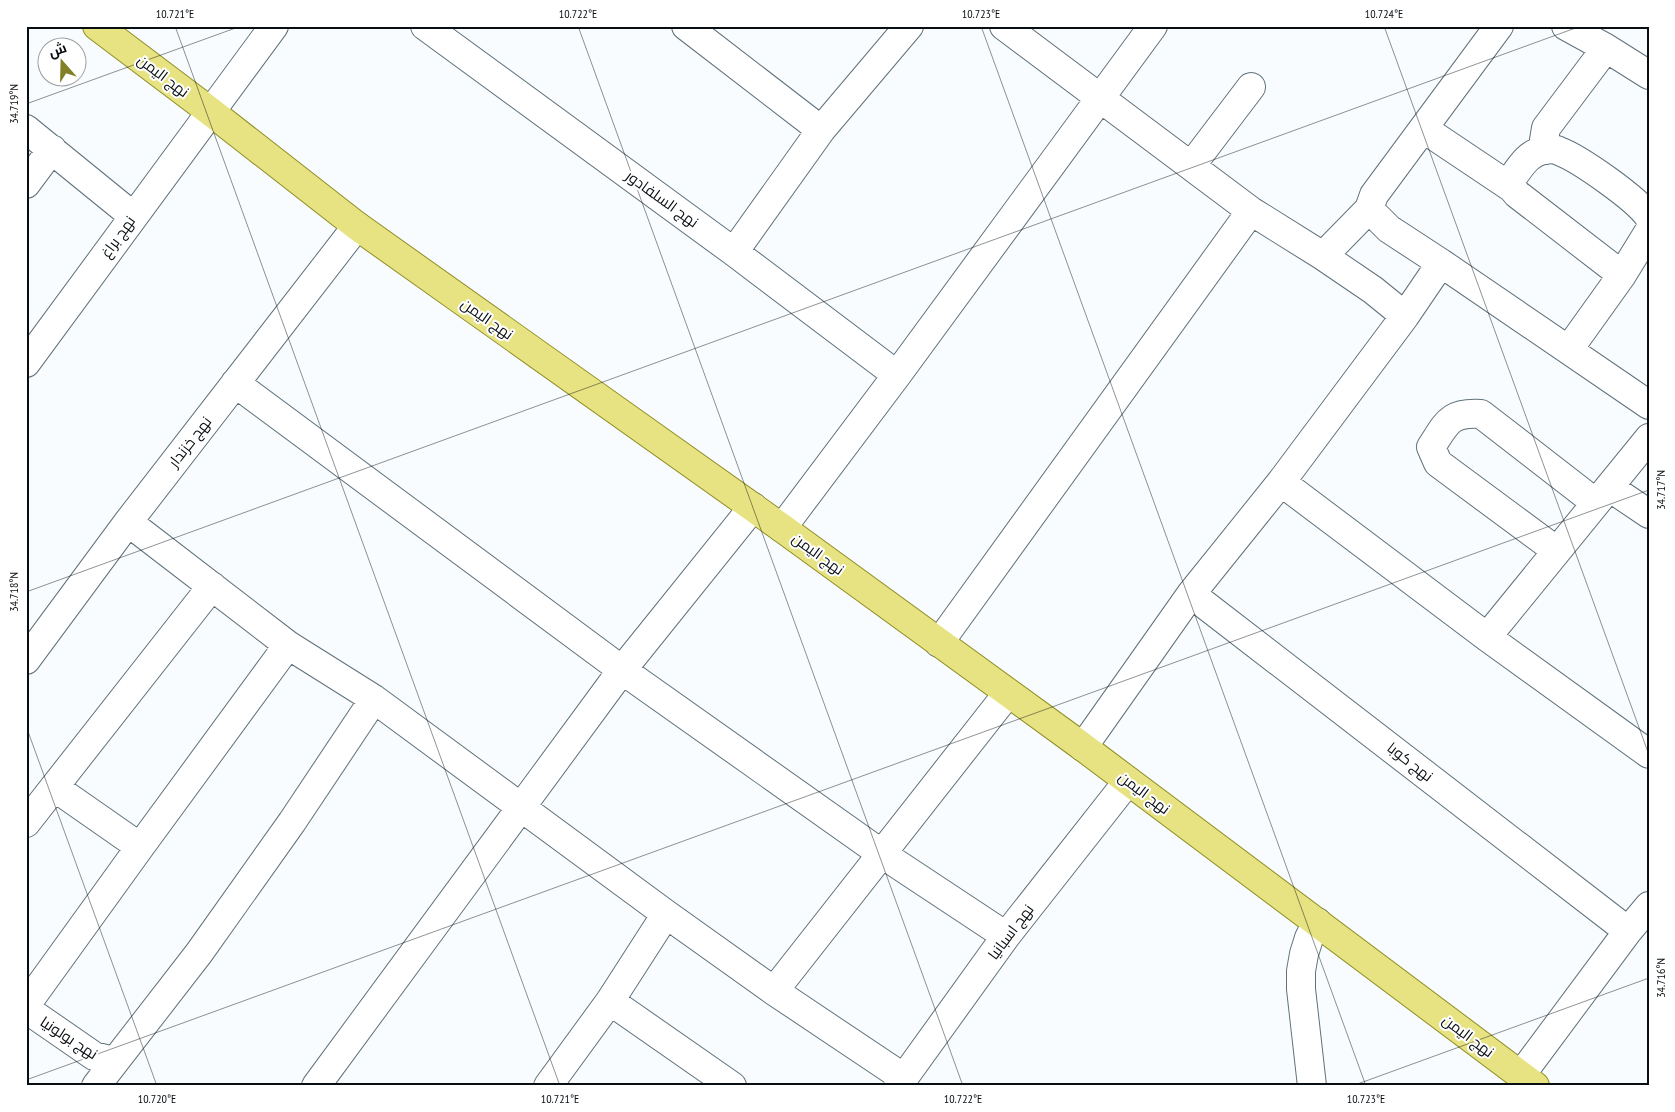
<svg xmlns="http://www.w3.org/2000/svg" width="1675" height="1112" font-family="'PT Sans Narrow',Cairo,sans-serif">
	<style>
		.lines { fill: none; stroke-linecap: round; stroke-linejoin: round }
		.minor-casing { stroke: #61717b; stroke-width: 30 }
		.major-casing { stroke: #8f8d24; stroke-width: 30 }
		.minor { stroke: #fff; stroke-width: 28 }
		.major { stroke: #e8e382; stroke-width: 28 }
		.ticks { fill: none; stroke: #080e12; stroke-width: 1; stroke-opacity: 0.45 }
		.labels { text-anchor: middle; stroke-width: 4; stroke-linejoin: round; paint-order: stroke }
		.street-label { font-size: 15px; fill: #080e12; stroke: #fff }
		.neatline { fill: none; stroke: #080e12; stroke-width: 2 }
		.ticks-label { font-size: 12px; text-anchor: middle; fill: #080e12 }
	</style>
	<rect width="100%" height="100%" fill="#f8fcfe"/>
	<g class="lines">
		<defs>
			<path id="minor" d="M425 26 734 252 897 375
				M686 26 821 130
				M1004 26 1251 211 1323 256 1373 290 1405 316
				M1566 26 1606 48 1649 75
				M26 129 133 216
				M1424 129 1512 188
				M1546 150 1544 140 1546 128 1606 48
				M1191 166 1251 87
				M26 184 52 149
				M734 252 821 130 909 26
				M1323 256 1369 209
				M1441 263 1389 229 1369 209 1374 195 1499 26
				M1622 275 1517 194 1512 188 1511 180C1520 167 1528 153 1544 150 1549 149 1555 149 1559 151 1580 159 1637 199 1649 217
				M1569 349 1622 275 1649 231
				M26 363 274 26
				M235 383 622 670 882 854 1006 936
				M1281 482 1487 637 1649 754
				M1609 487 1649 514
				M128 522 288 645 374 699 666 914 774 991 904 1078
				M782 528 897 375 1153 26
				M1557 551 1438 463 1431 447C1447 423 1449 412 1481 414L1596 503
				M1191 594 1628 931
				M1487 637 1649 438
				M939 643 1251 211
				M26 660 128 522 357 226
				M1083 747 1191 594 1281 482 1405 316 1441 263 1649 405
				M54 787 140 847
				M26 823 212 586
				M774 991 1008 693
				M610 1001 732 1086
				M26 1005 140 847 288 645
				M26 1009 94 1056 114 1061
				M1521 1075 1628 931 1649 906
				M96 1086 199 953 292 822 374 699
				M316 1086 622 670 753 507
				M548 1086 610 1001 666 914
				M898 1086 1006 936 1128 781
				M1312 1086 1301 989V971L1304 954 1309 938 1317 922"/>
			<path id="major" d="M97 26 211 112 357 226 782 528 1083 747 1535 1086"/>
		</defs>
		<!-- minor casing -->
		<use href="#minor" class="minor-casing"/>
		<!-- major casing -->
		<use href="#major" class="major-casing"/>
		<!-- minor -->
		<use href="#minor" class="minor"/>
		<!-- major -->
		<use href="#major" class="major"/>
	</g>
	<!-- ticks -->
	<path class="ticks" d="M175 26 560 1086M578 26 963 1086M981 26 1366 1086M1384 26 1649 755M26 104 241 26M26 592 1581 26M26 726 157 1086M26 1080 1649 490M1352 1086 1649 978"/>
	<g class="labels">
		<!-- street labels -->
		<g class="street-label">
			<text transform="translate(163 76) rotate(37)" y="5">نهج اليمن</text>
			<text transform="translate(662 199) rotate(36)" y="5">نهج السلفادور</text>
			<text transform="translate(118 237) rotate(-54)" y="5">نهج براغ</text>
			<text transform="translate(487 319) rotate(35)" y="5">نهج اليمن</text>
			<text transform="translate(190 442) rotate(-52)" y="5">نهج خزندار</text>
			<text transform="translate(818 554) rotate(36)" y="5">نهج اليمن</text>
			<text transform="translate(1410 762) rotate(38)" y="5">نهج كوبا</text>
			<text transform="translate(1144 793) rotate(37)" y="5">نهج اليمن</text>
			<text transform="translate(1011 932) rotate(-53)" y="5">نهج اسبانيا</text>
			<text transform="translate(1468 1036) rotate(37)" y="5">نهج اليمن</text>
			<text transform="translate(69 1038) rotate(33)" y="5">نهج بولونيا</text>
		</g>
	</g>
	<!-- border -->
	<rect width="1675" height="1112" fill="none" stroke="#ffffff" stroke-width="55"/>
	<!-- north arrow -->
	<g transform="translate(62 62) rotate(340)"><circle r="24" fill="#ffffff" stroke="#9c9fa0"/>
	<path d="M0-4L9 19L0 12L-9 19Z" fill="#837f26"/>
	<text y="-8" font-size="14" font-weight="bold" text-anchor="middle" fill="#080e12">ش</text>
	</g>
	<rect x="28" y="28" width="1620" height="1056" class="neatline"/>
	<g class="ticks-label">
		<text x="175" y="18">10.721°E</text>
		<text x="578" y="18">10.722°E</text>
		<text x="981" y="18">10.723°E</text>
		<text x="1384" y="18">10.724°E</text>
		<text transform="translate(14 104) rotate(-90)" y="4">34.719°N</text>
		<text transform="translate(1661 490) rotate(-90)" y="4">34.717°N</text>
		<text transform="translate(14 592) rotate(-90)" y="4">34.718°N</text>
		<text transform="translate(1661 978) rotate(-90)" y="4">34.716°N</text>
		<text x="157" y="1103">10.720°E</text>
		<text x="560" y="1103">10.721°E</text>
		<text x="963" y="1103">10.722°E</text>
		<text x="1366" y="1103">10.723°E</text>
	</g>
</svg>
